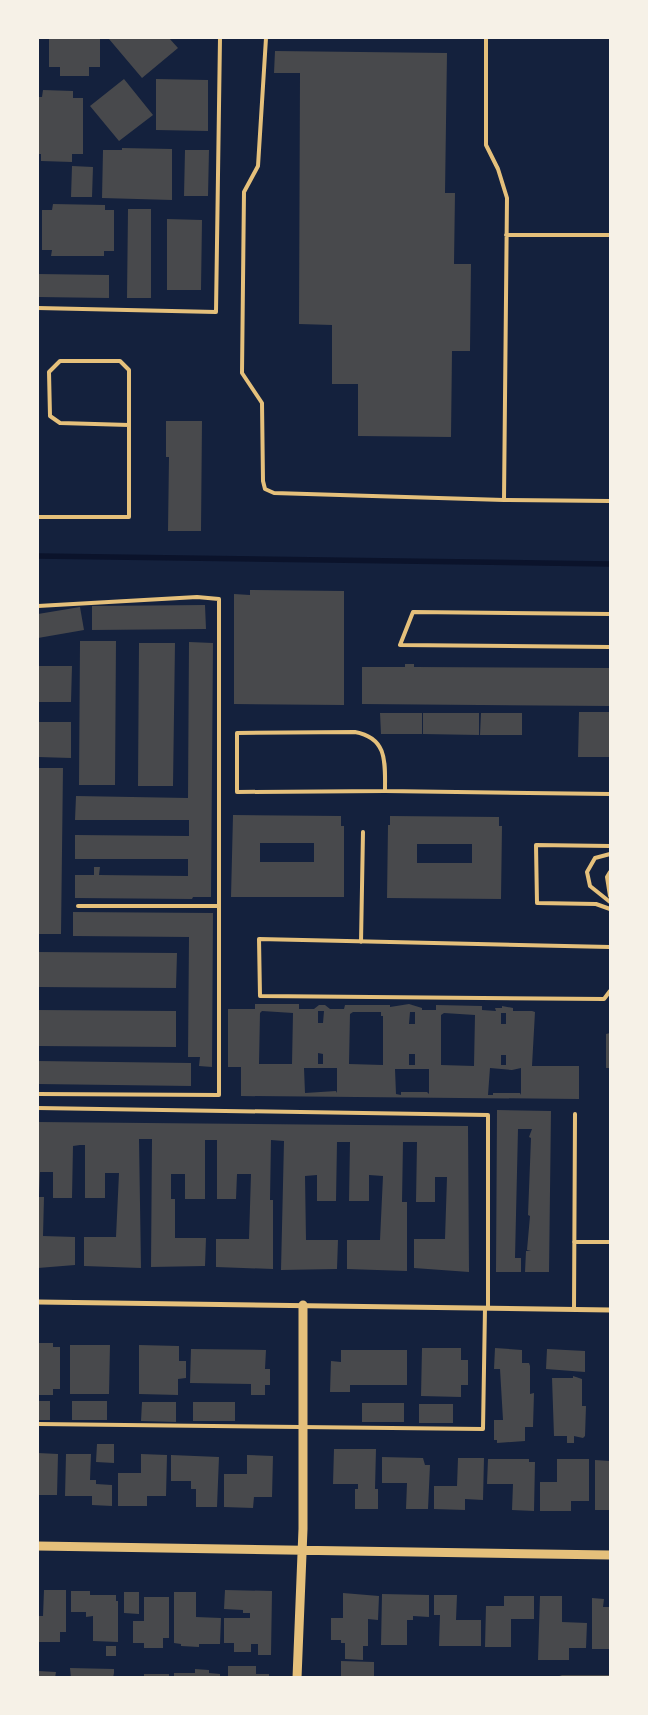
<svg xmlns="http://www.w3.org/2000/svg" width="648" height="1715" font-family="Manrope,sans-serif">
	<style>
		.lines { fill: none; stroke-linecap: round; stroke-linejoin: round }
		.stream { stroke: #0b132b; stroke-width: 5.5 }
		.building { fill: #48494c; fill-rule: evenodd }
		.service { stroke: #e5c07b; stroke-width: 4 }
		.minor { stroke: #e5c07b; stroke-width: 5 }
		.tertiary { stroke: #e5c07b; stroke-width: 9 }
	</style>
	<rect width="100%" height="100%" fill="#14213d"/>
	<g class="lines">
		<!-- stream -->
		<path class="stream" d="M38 556 610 564"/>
	</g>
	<!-- building -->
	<path class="building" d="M49 38H100V67H89V76H60V67H49Z
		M111 38H169L178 48 142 78 109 39Z
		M275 51 447 53 445 193H455L454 264H471L470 351H452L451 437 358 436V384H332V325L299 324 300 73H274Z
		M124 79 153 115 119 141 90 106Z
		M156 79 208 80V131L156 130Z
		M43 90 73 91V98H83V154H72V162L41 161V154H38V97H42Z
		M122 148 172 149V200L102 198 103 150H122Z
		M185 150H209L208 196H184Z
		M72 166 93 167 92 197H71Z
		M53 204 105 205V210H114V251H104V256H51L52 250H42V210H52Z
		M128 209H151V298H127Z
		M167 219 202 220 201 290H167Z
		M38 274 109 275V298L38 297Z
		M166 421H202L201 531H168L169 457H166Z
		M250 590 344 591V705L234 704V594L250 595Z
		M205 605 206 629 92 630V606Z
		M80 607 84 630 38 638V614Z
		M80 641H116L115 785H79Z
		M189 642 213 643 211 897H193L192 899 75 898V875H94V867H100L99 875 188 876V859H75V835L189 836V820H75L76 796 188 798Z
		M139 643H175L173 786H138Z
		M405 664H414V667L610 668V706L362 704V667H405Z
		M38 666H72L71 702H38Z
		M579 712H610V757H578Z
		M380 713H422V734H381Z
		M423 713H479V735L423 734Z
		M481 713H522V735H480Z
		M38 722H71V758L38 757Z
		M38 768H63L61 934H38Z
		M233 815 341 816V826H344V897H231ZM260 843H314V862H260Z
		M390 816 499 817V826H502L501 899 387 898 388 825H390ZM417 844H472V863H417Z
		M73 912 213 913 212 1067 199 1066 200 1057H188L189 937 73 936Z
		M38 952 177 953 176 988 38 987Z
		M255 1004H299V1009H314L319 1005H325L330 1009H344L345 1005H390V1007L409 1004 422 1008V1010H436V1005L482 1006V1010L496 1011 495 1008H502V1006L513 1008V1011H532L535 1012 532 1066H579V1099L241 1096V1067H228V1009H255ZM262 1011 293 1013 292 1064H259L260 1013ZM318 1011H324L323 1023H318ZM353 1012H381V1016H383V1065L349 1064 350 1014ZM410 1012H415V1024H409ZM444 1013 475 1015 474 1066 441 1065V1015ZM501 1013H506V1024H501ZM318 1053 323 1054V1064H318ZM409 1054H415V1065H409ZM501 1055H506V1065H501ZM304 1068H337V1093L336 1091 305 1093ZM490 1068 512 1070 521 1068V1095L520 1093H493V1095H488ZM395 1069H429V1094L427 1092H401V1095L396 1094Z
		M38 1010 176 1011V1047L38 1046Z
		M610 1033V1068H606V1034Z
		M38 1061 191 1063V1086L38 1084Z
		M497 1110 551 1111 549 1272H525L526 1251H531L527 1250 530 1216 528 1215 531 1138 529 1137 532 1129H518L515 1258H521V1272H496Z
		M38 1122 468 1126 469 1272 414 1268V1239H445L447 1177H435V1202H416L417 1142H403L402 1202H407V1271L347 1269V1240H380L383 1176 369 1175V1201H349L350 1142H337L336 1201H317V1175L305 1176 306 1240H338L337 1269 281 1270 284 1141 271 1140 270 1200H273V1269L216 1267V1239H249L251 1174H237L236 1199H217V1140H205V1199H185V1174H171V1199H175V1238H206L205 1266 151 1267 152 1139H139L141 1268 84 1266V1237H116L119 1173H105V1198H85V1145H80L73 1146 72 1198H53V1172H40L39 1197H44L43 1236 75 1237V1265L38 1268Z
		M38 1343H53V1347H60V1389H53V1395H38Z
		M70 1345H110L109 1394H70Z
		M139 1345 179 1346V1361H186V1378L178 1379V1395L139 1394Z
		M422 1348H461V1360H468V1385H461V1397L421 1396Z
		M495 1348 522 1350V1363H529L530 1366V1394L534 1393 533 1427H525V1441L497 1443V1440H494V1420H503L500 1369H494Z
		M191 1349 266 1350 265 1369H270V1385H265V1395H251V1384L190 1383Z
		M547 1349 585 1351V1372L546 1369Z
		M341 1350H407V1385H350V1392H330L331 1361 341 1362Z
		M573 1376 582 1379V1406H586L585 1436 583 1438 574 1436V1443H567V1436H554L552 1378H573Z
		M38 1401H50V1420H38Z
		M72 1401H107V1420H72Z
		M142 1402H176V1422L141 1421Z
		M193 1402H235V1421H193Z
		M362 1403H404V1422H362Z
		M419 1404H453V1423H419Z
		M97 1444H114V1463L96 1462Z
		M334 1449H376L375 1489H378V1509H355V1489H358V1484H333Z
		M38 1453 58 1454 57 1495H38Z
		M66 1454H91L90 1480H96V1484L112 1485V1506L92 1505V1496H65Z
		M141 1454 167 1455 166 1496H147V1506H118V1473H141Z
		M171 1455 219 1457 217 1507H196V1489H191V1481H171Z
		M247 1455 273 1456 272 1497H254L253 1508 224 1507V1474H247Z
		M382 1457 423 1458 425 1465H430L428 1509H406L407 1483H382Z
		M458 1458H484L483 1500 465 1499V1510L434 1509V1486H457Z
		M488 1459H529V1462H535L534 1511 512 1510 513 1484H487Z
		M557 1459H589V1501H571V1511H540V1482H557Z
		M595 1460 610 1461V1510H595Z
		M44 1590H66V1632H60V1642H38V1616H43Z
		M225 1590 272 1591 271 1655H258V1644H251V1652H234V1643H224V1618H250V1613H243V1610L224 1609Z
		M71 1591H90V1595H116V1601H118V1642L93 1641V1616L86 1617V1612H71Z
		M124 1592H139V1614L124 1613Z
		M174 1592H196V1617L221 1618 220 1644H199V1647L181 1646V1644L174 1643Z
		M343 1593 379 1596 378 1620 368 1619V1646H363V1660L345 1659V1643H341V1640H331V1618H343Z
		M382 1594 429 1595V1617L413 1616V1620H407V1645H381Z
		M434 1595H457L456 1620H481V1646H439L440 1615H434Z
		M504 1596H534V1619H511V1647H485L486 1606H504Z
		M540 1596H562V1622L587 1623 586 1648H569V1660H538Z
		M144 1597H169V1638H163V1648H144V1643H133V1621H144Z
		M592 1598 604 1599 603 1607H610V1649H592Z
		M106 1646H116V1656H106Z
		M341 1661 374 1662V1678H341Z
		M228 1666H256V1674H269V1678H228Z
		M70 1668 114 1669V1673L113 1678H71Z
		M195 1669 209 1670V1673L220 1674V1678H174V1673H195Z
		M38 1671 56 1672 55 1678H38Z
		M144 1674H169V1678H144Z
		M562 1675H610V1678H554Z"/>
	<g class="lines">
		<!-- service -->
		<path class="service" d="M266 38 258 166 244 192 242 373 262 403 263 481 265 489 274 493 504 500 610 501
			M486 38V145L498 169 507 198 504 500
			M506 235H610
			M38 308 216 312 220 38
			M38 517H129V370L120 361H60L49 372 50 416 60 423 129 425
			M38 606 197 597 219 599V1095L38 1094
			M610 614 413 612 400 645 610 647
			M385 791C385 763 388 738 355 732L237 733V792L385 791 610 794
			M610 846 536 845 537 903 596 904 610 909
			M610 854 595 858 587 872 590 886 610 902
			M610 872 607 877 610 896
			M78 906H219
			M361 942 363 832
			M610 947 259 939 260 996 604 999 610 991
			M38 1108 488 1115V1308
			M574 1242H610
			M574 1309 575 1114
			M38 1424 483 1429 485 1308"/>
		<!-- minor -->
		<path class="minor" d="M38 1302 610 1310"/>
		<!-- tertiary -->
		<path class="tertiary" d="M38 1546 610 1555
			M297 1678 303 1529V1305"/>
	</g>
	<!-- border -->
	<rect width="648" height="1715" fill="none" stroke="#f6f1e7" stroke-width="78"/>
</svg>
